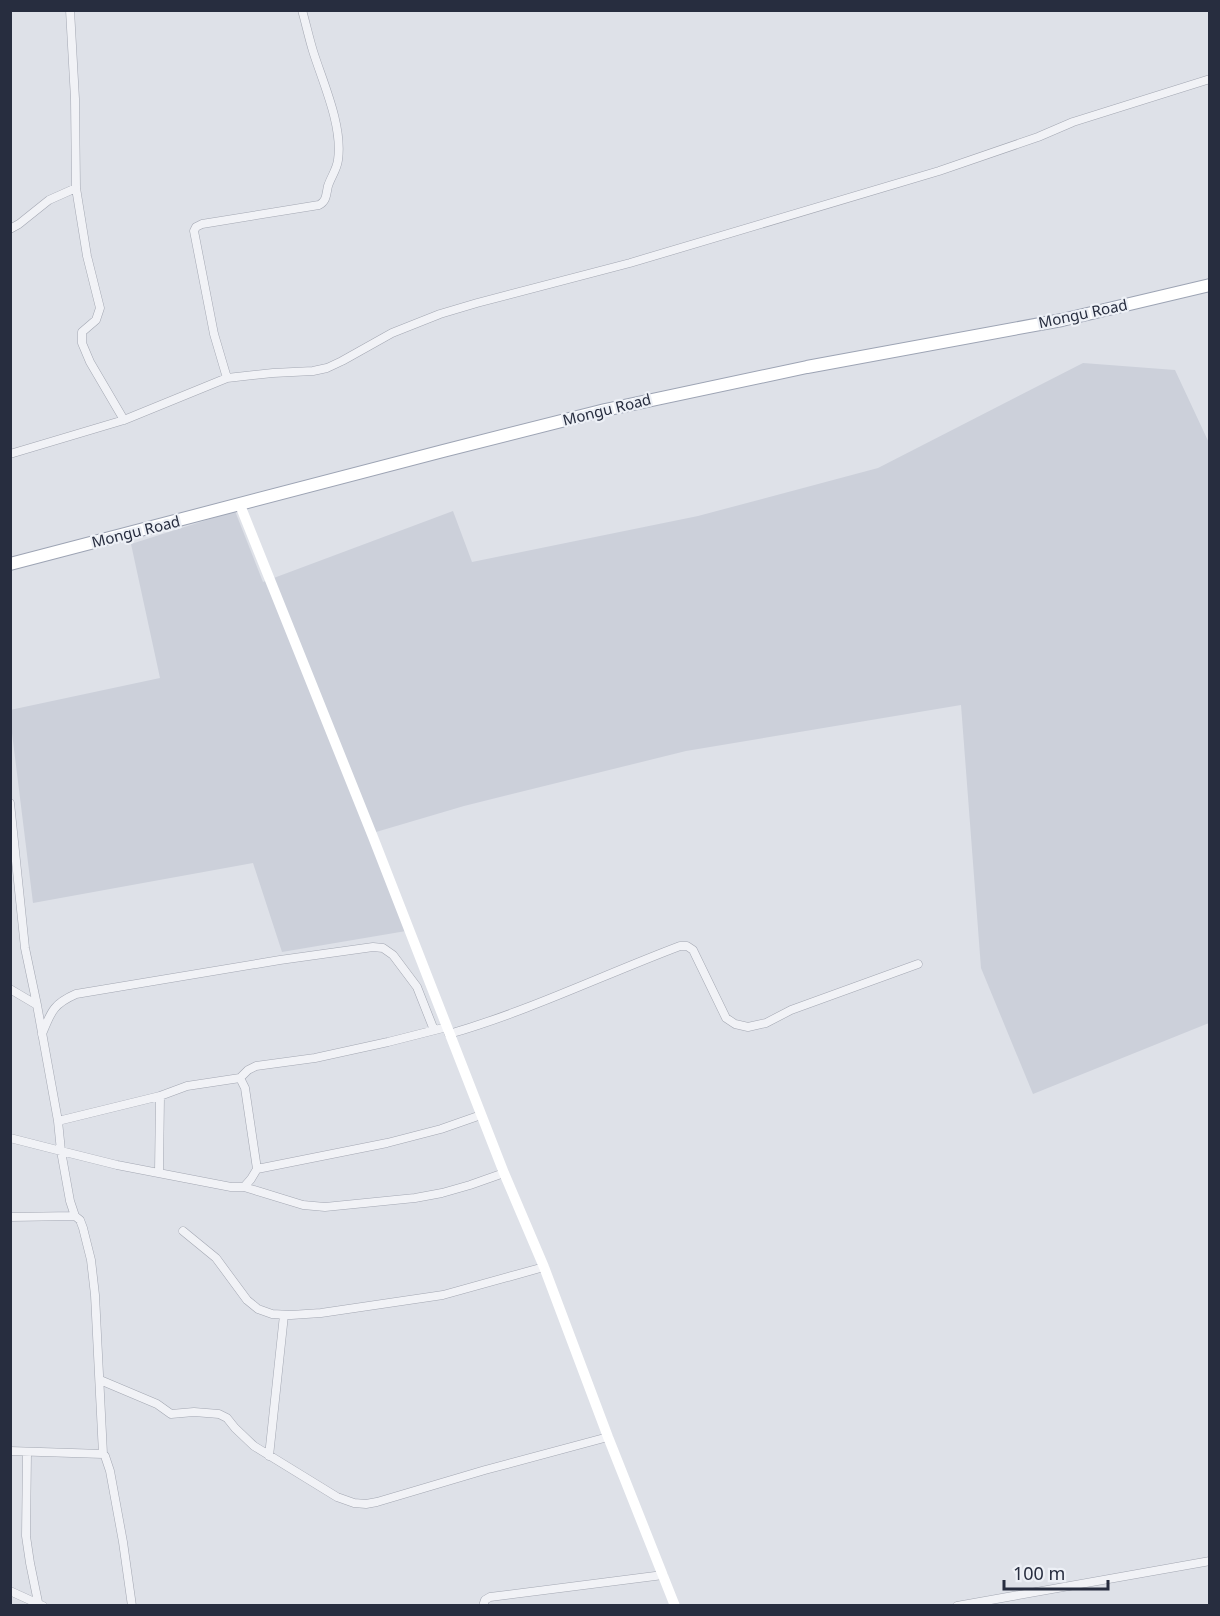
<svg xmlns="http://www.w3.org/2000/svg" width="1220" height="1616" font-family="'Noto Sans',sans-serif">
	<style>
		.built { fill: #ccd0da }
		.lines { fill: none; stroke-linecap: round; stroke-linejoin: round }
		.street-casing { stroke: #a3a7b2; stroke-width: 9 }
		.primary-casing { stroke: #9da4b4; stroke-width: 14 }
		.street { stroke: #f1f2f6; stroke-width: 8 }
		.secondary { stroke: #fff; stroke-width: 10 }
		.primary { stroke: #fff; stroke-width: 12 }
		.labels { text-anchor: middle; stroke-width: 4.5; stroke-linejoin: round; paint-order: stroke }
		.street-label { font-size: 15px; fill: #272d3f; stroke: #edf0f6 }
	</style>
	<rect width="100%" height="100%" fill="#dee1e8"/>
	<!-- built -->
	<path class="built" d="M1083 363 1175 370 1210 445 1209 1023 1033 1094 981 968 961 705 686 751 464 806 376 832 412 930 282 952 253 863 33 903 11 725 10 710 160 678 131 544 235 511 263 582 453 511 472 562 698 516 878 468Z"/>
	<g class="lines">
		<defs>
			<path id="street" d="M70 10 75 99 76 188 87 256 100 308 96 320 82 332V343L90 362 124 420
				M10 229 19 224 49 200 76 188
				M227 378 214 334 194 231 196 227 202 224 319 205C327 201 326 194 328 186 331 177 337 169 338 160 343 126 323 83 313 51 309 38 306 24 302 10
				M10 454 124 420 227 378 273 373 313 371 327 368 342 361 392 333 440 314 477 303 630 263 939 171 1038 137 1073 122 1210 79
				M10 803 25 948 37 1005
				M10 989 37 1005 58 1121 61 1151 117 1165 231 1187H244L251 1179 257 1169 245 1088 240 1078 187 1086 160 1096 58 1121
				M42 1034C51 1012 53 1004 76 994L280 960 373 947 383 948 393 955 417 987 434 1030
				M449 1034C529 1011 603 975 680 946H687L693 950 726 1018 735 1024 748 1027 766 1023 791 1010 918 964
				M240 1078 248 1070 256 1066 315 1058 388 1042 447 1027
				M10 1138 61 1151 70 1201 75 1216 80 1220 83 1228 91 1260 95 1295 103 1454
				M257 1169 387 1143 441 1129 481 1115
				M159 1172 160 1096
				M244 1187 303 1205 325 1207 415 1198 442 1193 470 1185 504 1173
				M10 1217 75 1216
				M183 1231 216 1258 247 1300 258 1309 272 1314 291 1315 321 1313 443 1295 544 1267
				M100 1380 157 1404 171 1414 194 1412 219 1414 227 1418 235 1428 254 1446 337 1497 354 1503 366 1504 377 1502 485 1470 608 1437
				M10 1451 103 1454 105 1456 110 1471 123 1542 132 1606
				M27 1453 26 1536 30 1563 38 1602
				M269 1456 284 1315
				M10 1591 43 1606
				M483 1606 485 1600 490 1597 663 1575
				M957 1606 1210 1561"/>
			<path id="primary" d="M10 564 443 451 605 410 807 367 1062 320 1210 285"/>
		</defs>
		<!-- street casing -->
		<use href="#street" class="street-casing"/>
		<!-- primary casing -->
		<use href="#primary" class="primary-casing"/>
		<!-- street -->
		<use href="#street" class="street"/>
		<!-- secondary -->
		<path class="secondary" d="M240 505 373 837 504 1173 544 1267 608 1437 675 1606"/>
		<!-- primary -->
		<use href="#primary" class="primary"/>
	</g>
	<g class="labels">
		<!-- street labels -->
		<g class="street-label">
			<text transform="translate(1083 314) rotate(-12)" y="5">Mongu Road</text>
			<text transform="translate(607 410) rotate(-14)" y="5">Mongu Road</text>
			<text transform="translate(136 532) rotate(-14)" y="5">Mongu Road</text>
		</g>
	</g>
	<!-- border -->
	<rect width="1220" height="1616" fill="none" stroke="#272d3f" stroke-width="24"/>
	<!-- scale -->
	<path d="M1004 1580v9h104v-9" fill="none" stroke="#272d3f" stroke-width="3"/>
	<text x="1013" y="1580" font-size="18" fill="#272d3f" stroke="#edf0f6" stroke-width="4.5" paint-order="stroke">100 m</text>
</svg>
